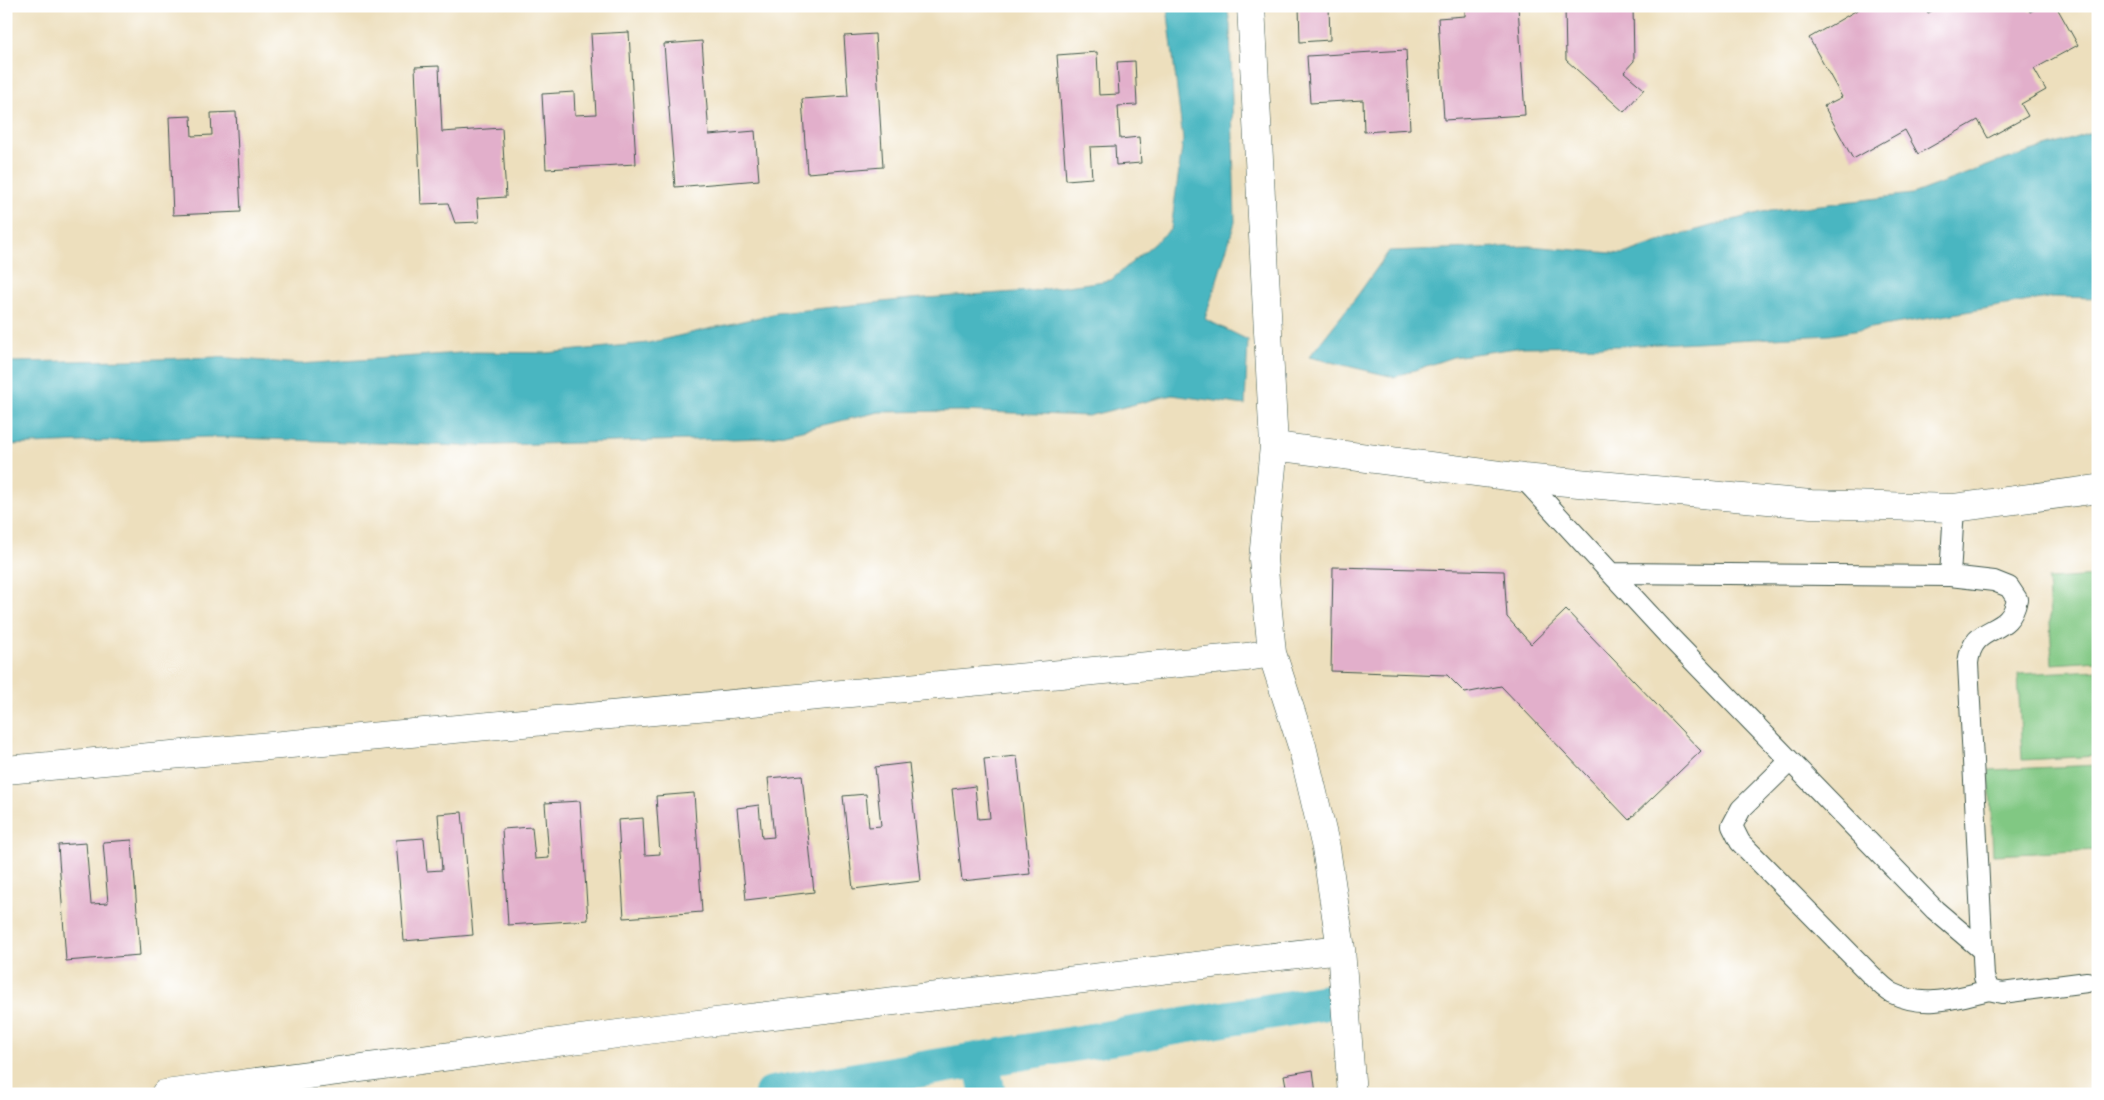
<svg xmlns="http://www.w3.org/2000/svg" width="2104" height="1100" font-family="'Patrick Hand',sans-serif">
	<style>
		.green { fill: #81c883; stroke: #50825c }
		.water { fill: #48b6c1; stroke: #347a7a }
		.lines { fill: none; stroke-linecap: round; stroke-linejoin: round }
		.canal { stroke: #48b6c1; stroke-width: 36 }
		.building { fill: #e2afcb }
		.lane-casing { stroke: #3e5549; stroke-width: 22 }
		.street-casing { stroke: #3e5549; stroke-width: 29 }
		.lane { stroke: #fff; stroke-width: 20 }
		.street { stroke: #fff; stroke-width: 28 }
	</style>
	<rect width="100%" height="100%" fill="#fff"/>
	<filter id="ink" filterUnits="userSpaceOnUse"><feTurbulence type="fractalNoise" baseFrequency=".02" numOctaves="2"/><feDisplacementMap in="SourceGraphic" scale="10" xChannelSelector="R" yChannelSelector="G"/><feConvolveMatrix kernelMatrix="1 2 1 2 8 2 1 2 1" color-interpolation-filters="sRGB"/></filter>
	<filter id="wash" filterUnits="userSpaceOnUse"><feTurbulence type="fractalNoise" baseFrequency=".0096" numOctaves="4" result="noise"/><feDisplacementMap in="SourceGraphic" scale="20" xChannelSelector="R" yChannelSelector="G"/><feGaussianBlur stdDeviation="1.12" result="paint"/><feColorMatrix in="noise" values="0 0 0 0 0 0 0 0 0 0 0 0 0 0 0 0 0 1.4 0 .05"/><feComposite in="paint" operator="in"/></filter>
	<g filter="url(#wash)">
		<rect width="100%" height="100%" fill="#eddfbd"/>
		<!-- green -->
		<path class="green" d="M2098 576V661L2052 664 2048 579Z
			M2098 670V756L2022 760 2018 674Z
			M2098 765V850L1993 855 1989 770Z"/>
		<!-- water -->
		<path class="water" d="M1167 6H1227L1230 24 1235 222 1205 319 1248 340 1245 405 1172 395 1088 416 961 411 879 412 767 438 462 446 209 437 6 445V362L128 360 217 357 300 364 475 352 547 353 648 343 777 313 910 299 1031 291 1111 280 1171 229 1183 140Z
			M2098 131V298L2053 297 1830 335 1620 346 1523 347 1453 357 1394 377 1309 357 1357 296 1389 251 1529 246 1623 254 1682 234 1762 212 1912 194 1995 163Z"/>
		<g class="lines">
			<!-- canal -->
			<path class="canal" d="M981 1060 988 1094
				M772 1094 1327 1002"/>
		</g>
		<g id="blocks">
			<!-- building -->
			<path class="building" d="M1299 6H1329L1330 40 1300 42Z
				M1465 6H1518L1525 115 1444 120 1438 18 1465 16Z
				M1565 6H1633L1634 61 1624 72 1644 89 1624 112 1566 60Z
				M1864 6H1925L1928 13 1941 6H2027L2030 12 2040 6H2056L2078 45 2034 69 2046 90 2021 104 2028 116 1988 138 1978 120 1918 154 1905 130 1853 159 1824 106 1842 97 1809 38Z
				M629 32 636 164 546 169 542 94 574 92 575 115 596 114 591 34Z
				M875 34 883 167 807 173 802 99 848 96 844 36Z
				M702 41 709 135 755 131 759 180 675 187 664 44Z
				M1406 50 1410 129 1364 132 1363 100 1310 103 1307 56Z
				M1097 52 1099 95 1119 94 1117 62 1135 61 1137 105 1118 106 1120 139 1139 137 1141 163 1116 165 1115 146 1090 147 1092 178 1066 180 1057 55Z
				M439 66 442 132 502 128 506 197 477 199 479 222 455 223 448 203 421 204 415 67Z
				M236 112 241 212 173 215 169 117 191 116 192 136 212 135 211 113Z
				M1333 567 1504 571 1507 617 1531 644 1566 610 1701 751 1629 820 1501 686 1465 693 1447 675 1331 671Z
				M1017 756 1030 874 962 881 952 789 975 786 978 819 990 818 984 759Z
				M909 763 921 881 853 889 843 796 866 794 869 827 881 826 875 767Z
				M802 775 814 892 746 900 737 808 759 805 762 838 774 837 768 778Z
				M694 793 702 912 624 918 618 820 643 818 645 855 660 854 656 796Z
				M580 801 588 920 508 925 502 829 532 827 535 859 549 858 545 803Z
				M462 812 473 935 404 941 396 840 424 838 427 871 442 870 438 814Z
				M132 840 140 955 66 961 58 845 86 843 91 904 108 903 103 842Z
				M1313 1070 1316 1094H1251L1286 1086 1284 1075Z"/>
		</g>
	</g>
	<g filter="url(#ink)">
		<use href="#blocks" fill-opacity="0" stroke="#3e5549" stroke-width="1"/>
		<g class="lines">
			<defs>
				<path id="lane" d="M1523 478 1668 635 1935 910 1982 950
					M1612 573 1950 576 1994 581 2009 587 2017 599C2010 640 1973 620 1968 663L1984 977 1989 990 2002 993 2087 982
					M1950 576 1954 508
					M1790 761 1741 809 1732 826 1740 842 1871 975C1877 981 1885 989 1892 993 1924 1009 1956 998 1989 990"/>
				<path id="street" d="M1251 6 1274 446 1263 559 1272 653 1302 746 1326 848 1341 949 1352 1094
					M1274 446 1523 478 1811 504 1954 508 2098 489
					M6 770 1247 657 1272 653
					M165 1094 663 1028 1341 949"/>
			</defs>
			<!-- lane casing -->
			<use href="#lane" class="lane-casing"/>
			<!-- street casing -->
			<use href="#street" class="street-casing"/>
			<!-- lane -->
			<use href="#lane" class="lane"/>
			<!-- street -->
			<use href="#street" class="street"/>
		</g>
	</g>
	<!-- margin -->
	<rect width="2104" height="1100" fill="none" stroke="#fff" stroke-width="25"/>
</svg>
